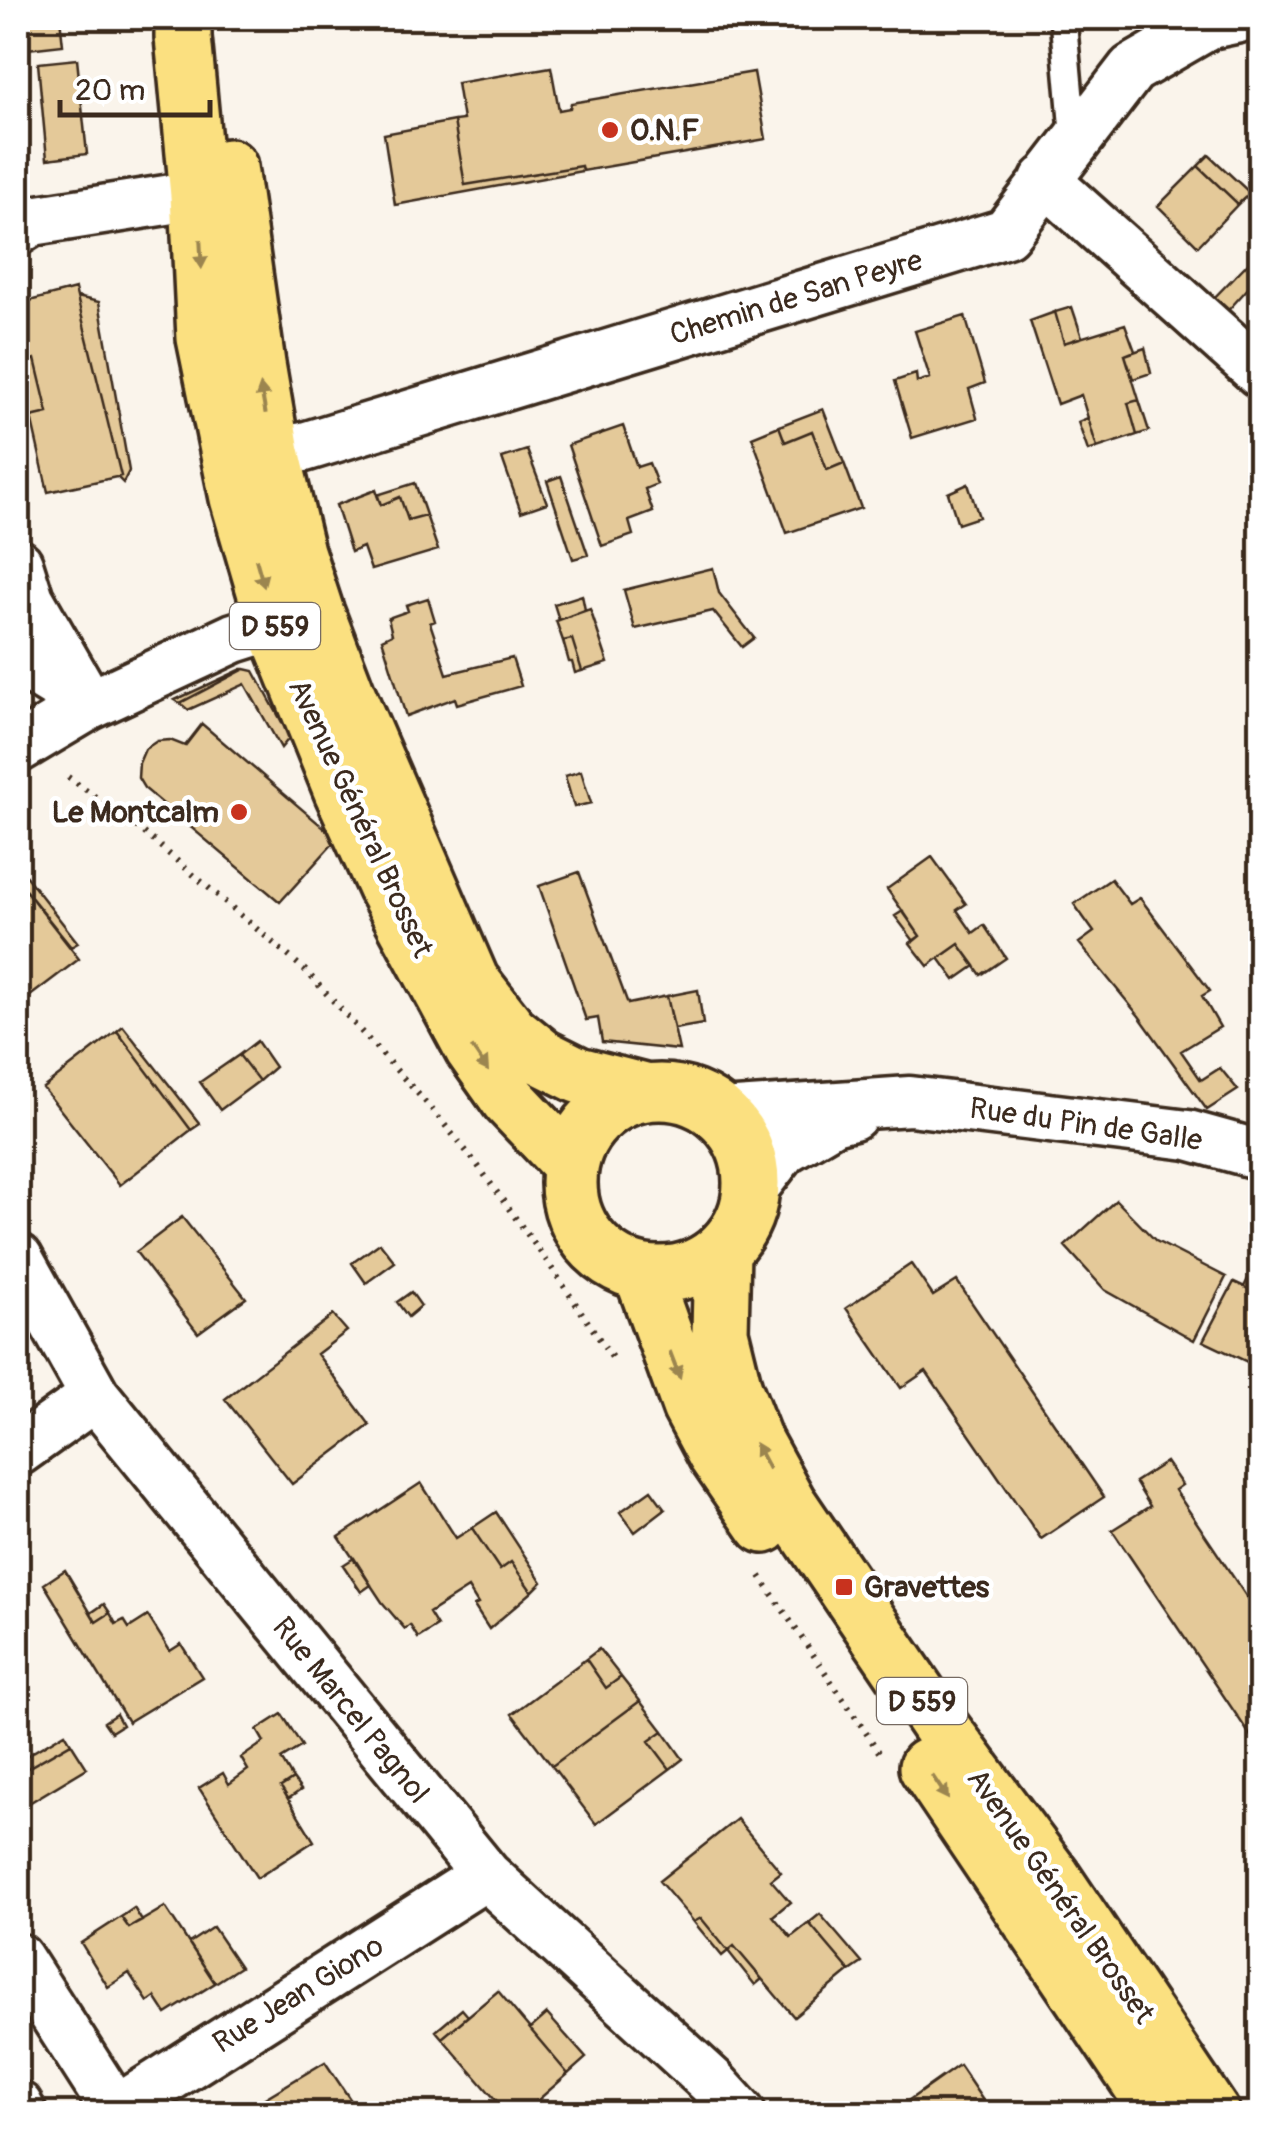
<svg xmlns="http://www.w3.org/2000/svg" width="1278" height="2131" font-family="Pangolin,sans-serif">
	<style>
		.building { fill: #e4c999; stroke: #3b2a1e; stroke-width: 2.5 }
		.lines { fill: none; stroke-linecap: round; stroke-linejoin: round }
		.service-casing { stroke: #3b2a1e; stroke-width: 32 }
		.minor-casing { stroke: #3b2a1e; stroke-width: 55 }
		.primary-casing { stroke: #3b2a1e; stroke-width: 62 }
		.path { stroke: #3b2a1e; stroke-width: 6; stroke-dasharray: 2.5 8; stroke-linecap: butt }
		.service { stroke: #fff; stroke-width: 25 }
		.minor { stroke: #fff; stroke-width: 48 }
		.primary { stroke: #fbe080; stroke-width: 55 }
		.oneway { fill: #9b854f }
		.poi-dot { fill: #c8321e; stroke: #fff; stroke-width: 4 }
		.labels { text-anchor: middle; stroke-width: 9; stroke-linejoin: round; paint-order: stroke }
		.shield { fill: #fff; stroke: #766a62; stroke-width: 2.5 }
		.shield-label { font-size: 28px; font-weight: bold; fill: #3b2a1e }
		.poi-label { font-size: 30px; font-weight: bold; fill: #3b2a1e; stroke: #fff; text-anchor: start }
		.street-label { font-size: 30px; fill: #3b2a1e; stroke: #fff }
	</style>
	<rect width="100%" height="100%" fill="#faf4eb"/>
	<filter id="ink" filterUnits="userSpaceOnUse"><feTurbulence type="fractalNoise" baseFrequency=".01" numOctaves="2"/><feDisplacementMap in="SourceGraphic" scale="20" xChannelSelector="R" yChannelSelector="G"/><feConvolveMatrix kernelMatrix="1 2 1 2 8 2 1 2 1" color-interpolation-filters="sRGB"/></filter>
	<g filter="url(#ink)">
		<!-- building -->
		<path class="building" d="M18 18H60L63 45 18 50Z
			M77 59 87 154 47 159 38 63Z
			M551 67 559 110 570 108 571 103 754 72 766 139 582 171 581 166 465 185 454 121 463 120 457 83Z
			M454 121 465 185 581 166 582 171 395 205 384 134Z
			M1209 155 1250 193 1238 204 1198 166Z
			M1198 166 1238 204 1198 246 1158 206Z
			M1248 263 1260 275 1223 316 1210 302Z
			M75 289 121 476 48 492 31 417 48 413 35 359 18 364V304Z
			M77 297 99 302 129 471 123 483 117 477 121 476Z
			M1072 307 1082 337 1064 343 1055 312Z
			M1055 312 1064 343 1125 324 1135 351 1125 355 1139 400 1128 403 1137 435 1097 448 1081 395 1057 404 1030 321Z
			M965 316 985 383 969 389 977 418 912 438 895 381 916 374 917 382 930 378 915 331Z
			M1145 348 1151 373 1133 379 1125 355Z
			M35 359 48 413 31 417 18 391V364Z
			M1139 400 1149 431 1137 435 1128 403Z
			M823 409 844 463 827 470 812 431 785 442 779 426Z
			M1088 418 1097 448 1088 451 1078 422Z
			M623 426 637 467 649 463 657 484 645 489 653 512 629 521 633 535 602 546 568 445Z
			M779 426 785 442 812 431 827 470 844 463 861 508 787 533 752 437Z
			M527 450 547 503 521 512 502 458Z
			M561 476 588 555 573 559 547 481Z
			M415 483 426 515 408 520 400 497 381 505 377 495Z
			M968 484 979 517 958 524 948 493Z
			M376 490 381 505 400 497 408 520 426 515 438 550 371 570 363 547 351 552 336 505Z
			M713 568 719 593 754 638 742 647 713 611 635 629 624 590Z
			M582 595 585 610 559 620 554 604Z
			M428 598 435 621 430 623 447 674 512 658 521 686 457 704 455 698 406 716 382 639 392 634 388 618 408 611 406 605Z
			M590 609 608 663 582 671 572 639 563 641 556 621Z
			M572 639 582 671 575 673 572 662H569L563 641Z
			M242 669H245L180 703 175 700Z
			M245 669 254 671 290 737 281 748 245 684 188 710 180 703Z
			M202 724 337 839 280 902 144 788 138 778 139 763 145 749 157 741 170 740 185 746Z
			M581 771 591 803 574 807 565 776Z
			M932 857 966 904 957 910 973 933 984 925 1006 958 981 975 959 944 928 966 910 943 920 936 887 889Z
			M18 866 78 943 71 947 18 881Z
			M579 872 628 1004 667 996 679 1050 602 1042 598 1018 586 1020 539 886Z
			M1111 879 1130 904 1140 898 1210 991 1202 996 1220 1027 1181 1051 1201 1080 1220 1068 1238 1090 1207 1110 1139 1016 1079 943 1094 932 1074 904Z
			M18 881 79 959 21 1003 18 999Z
			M903 911 920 936 914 941 895 916Z
			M959 944 975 966 955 980 939 958Z
			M698 990 703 1024 674 1029 667 996Z
			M123 1026 200 1124 191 1130 117 1031Z
			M117 1031 191 1130 120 1185 43 1088Z
			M257 1041 275 1067 259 1081 239 1055Z
			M239 1055 259 1081 220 1110 200 1082Z
			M1116 1200 1156 1241 1226 1277 1194 1340 1105 1290 1065 1246Z
			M182 1217 246 1298 198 1333 136 1252Z
			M380 1243 395 1262 366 1283 352 1263Z
			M911 1264 933 1296 957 1281 1104 1497 1041 1539 926 1371 901 1388 846 1308Z
			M1252 1271 1260 1275V1294L1244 1287Z
			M1234 1282 1260 1294V1368L1203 1341Z
			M411 1292 421 1306 408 1317 397 1302Z
			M333 1315 347 1331 317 1354 370 1425 292 1484 225 1399Z
			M1166 1462 1182 1485 1175 1490 1260 1617V1750L1112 1530 1150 1506 1135 1482Z
			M421 1483 456 1538 472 1528 500 1570 511 1562 532 1592 489 1629 474 1606 478 1604 468 1588 429 1613 437 1626 418 1638 410 1625 405 1629 382 1602 339 1537Z
			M651 1490 665 1509 635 1532 620 1512Z
			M496 1512 542 1582 532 1592 511 1562 500 1570 472 1528Z
			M354 1558 371 1585 361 1592 343 1565Z
			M65 1570 96 1622 110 1613 116 1624 124 1620 129 1628 148 1616 170 1651 181 1644 202 1677 128 1722 44 1584Z
			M104 1604 110 1613 96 1622 91 1613Z
			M599 1649 621 1677 606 1688 586 1659Z
			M586 1659 606 1688 621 1677 640 1701 552 1766 512 1714Z
			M640 1701 663 1731 649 1741 670 1769 596 1824 552 1766Z
			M116 1714 122 1725 111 1732 104 1722Z
			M282 1714 302 1746 281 1759 293 1779 281 1787 314 1841 257 1878 199 1788 223 1773 229 1784 248 1770 241 1758 264 1742 257 1730Z
			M663 1731 683 1759 670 1769 649 1741Z
			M65 1733 71 1743 19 1773 18 1761Z
			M71 1743 87 1768 24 1806 18 1795V1781L22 1777 19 1773Z
			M293 1779 301 1790 288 1799 281 1787Z
			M737 1819 781 1872 771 1880 790 1902 773 1916 791 1937 809 1923 850 1971 794 2017 734 1946 728 1951 701 1918 694 1922 659 1881Z
			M165 1907 215 1983 166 2014 155 1997 148 2002 129 1973 108 1987 81 1943 121 1917 129 1928Z
			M134 1908 142 1921 129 1928 121 1917Z
			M820 1914 862 1963 850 1971 809 1923Z
			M701 1918 728 1951 722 1956 694 1922Z
			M213 1927 240 1967 215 1983 189 1943Z
			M734 1946 762 1979 755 1985 728 1951Z
			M498 1991 568 2074 522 2114H508L442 2038Z
			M462 2009 468 2016 442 2038 436 2031Z
			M547 2014 586 2058 568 2074 530 2029Z
			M325 2062 360 2114H275L265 2098Z
			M959 2065 986 2105 978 2111 979 2114H904L911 2109 905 2103Z"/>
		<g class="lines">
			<defs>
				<path id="service" d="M1063 18 1074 143"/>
				<path id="minor" d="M1045 180 1260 373
					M18 230 32 221 198 195
					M272 452 304 447 1006 233 1132 69 1210 24 1239 18
					M18 564 29 599 90 705 18 661
					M18 748 90 705 234 638 275 625 294 627 302 641
					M721 1114 910 1101 1188 1135 1260 1155
					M752 1190 784 1149 833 1120 853 1115
					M18 1258 95 1396 486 1875 711 2081 741 2114
					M18 1451 95 1396
					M18 1958 116 2111
					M18 2106 22 2114
					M111 2114 486 1875"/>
				<path id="primary" d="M183 18V37L198 195 205 338 238 498 275 625 342 791 385 886 473 1049 509 1100 570 1164
					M229 167 257 364 272 452 296 552 316 613 347 694 471 981 510 1031 542 1057 578 1075 644 1092
					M569 1183a91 91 0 1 1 182 0a91 91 0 1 1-182 0Z
					M722 1251 720 1332 734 1389 755 1443 788 1503 939 1725 1053 1878 1212 2114
					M642 1273 690 1406 716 1455 764 1525
					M927 1767 1161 2114"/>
			</defs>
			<!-- service casing -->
			<use href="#service" class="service-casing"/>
			<!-- minor casing -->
			<use href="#minor" class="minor-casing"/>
			<!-- primary casing -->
			<use href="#primary" class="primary-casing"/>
			<!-- path -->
			<path class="path" d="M68 777 141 830 305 970 431 1108 476 1163 551 1267 613 1359
				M760 1576 879 1752"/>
			<!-- service -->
			<use href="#service" class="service"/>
			<!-- minor -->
			<use href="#minor" class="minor"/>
			<!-- primary -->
			<use href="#primary" class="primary"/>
		</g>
		<!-- one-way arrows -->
		<defs><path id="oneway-solid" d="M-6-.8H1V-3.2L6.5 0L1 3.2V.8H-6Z" transform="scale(2.5)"/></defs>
		<g class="oneway">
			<use href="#oneway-solid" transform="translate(201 254) rotate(87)"/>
			<use href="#oneway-solid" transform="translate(263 399) rotate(-100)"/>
			<use href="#oneway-solid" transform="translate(260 573) rotate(74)"/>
			<use href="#oneway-solid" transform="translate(480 1059) rotate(56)"/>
			<use href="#oneway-solid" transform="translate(675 1365) rotate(69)"/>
			<use href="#oneway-solid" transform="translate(762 1456) rotate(-118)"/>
			<use href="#oneway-solid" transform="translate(940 1787) rotate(56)"/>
		</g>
	</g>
	<!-- markers -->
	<g class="poi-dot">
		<circle cx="610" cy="130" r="10"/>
		<circle cx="239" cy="812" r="10"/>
		<rect x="834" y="1577" width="20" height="20" rx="5"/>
	</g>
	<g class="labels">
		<!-- shield labels -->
		<g class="shield">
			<rect x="230" y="603" width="90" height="46" rx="8"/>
			<rect x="877" y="1678" width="90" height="46" rx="8"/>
		</g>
		<g class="shield-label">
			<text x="275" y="636">D 559</text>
			<text x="922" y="1711">D 559</text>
		</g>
		<!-- poi labels -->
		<g class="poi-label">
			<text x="630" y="140">O.N.F</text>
			<text x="219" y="822" text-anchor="end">Le Montcalm</text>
			<text x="864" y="1597">Gravettes</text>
		</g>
		<!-- street labels -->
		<g class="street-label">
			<text transform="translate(796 297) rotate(-17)" y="10">Chemin de San Peyre</text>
			<text transform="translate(361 818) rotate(65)" y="10">Avenue Général Brosset</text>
			<text transform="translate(1086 1124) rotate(8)" y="10">Rue du Pin de Galle</text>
			<text transform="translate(351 1710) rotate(51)" y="10">Rue Marcel Pagnol</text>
			<text transform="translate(1061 1896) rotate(55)" y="10">Avenue Général Brosset</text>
			<text transform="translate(298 1994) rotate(-32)" y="10">Rue Jean Giono</text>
		</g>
	</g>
	<!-- margin -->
	<rect width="1278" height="2131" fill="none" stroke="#fff" stroke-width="60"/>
	<rect x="30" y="30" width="1218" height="2071" fill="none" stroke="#3b2a1e" stroke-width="4" filter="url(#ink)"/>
	<!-- scale -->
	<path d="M60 100v15h150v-15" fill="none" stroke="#3b2a1e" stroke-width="5"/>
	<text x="75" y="100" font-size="30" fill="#3b2a1e" stroke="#ffffff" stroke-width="8" paint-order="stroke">20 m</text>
</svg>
